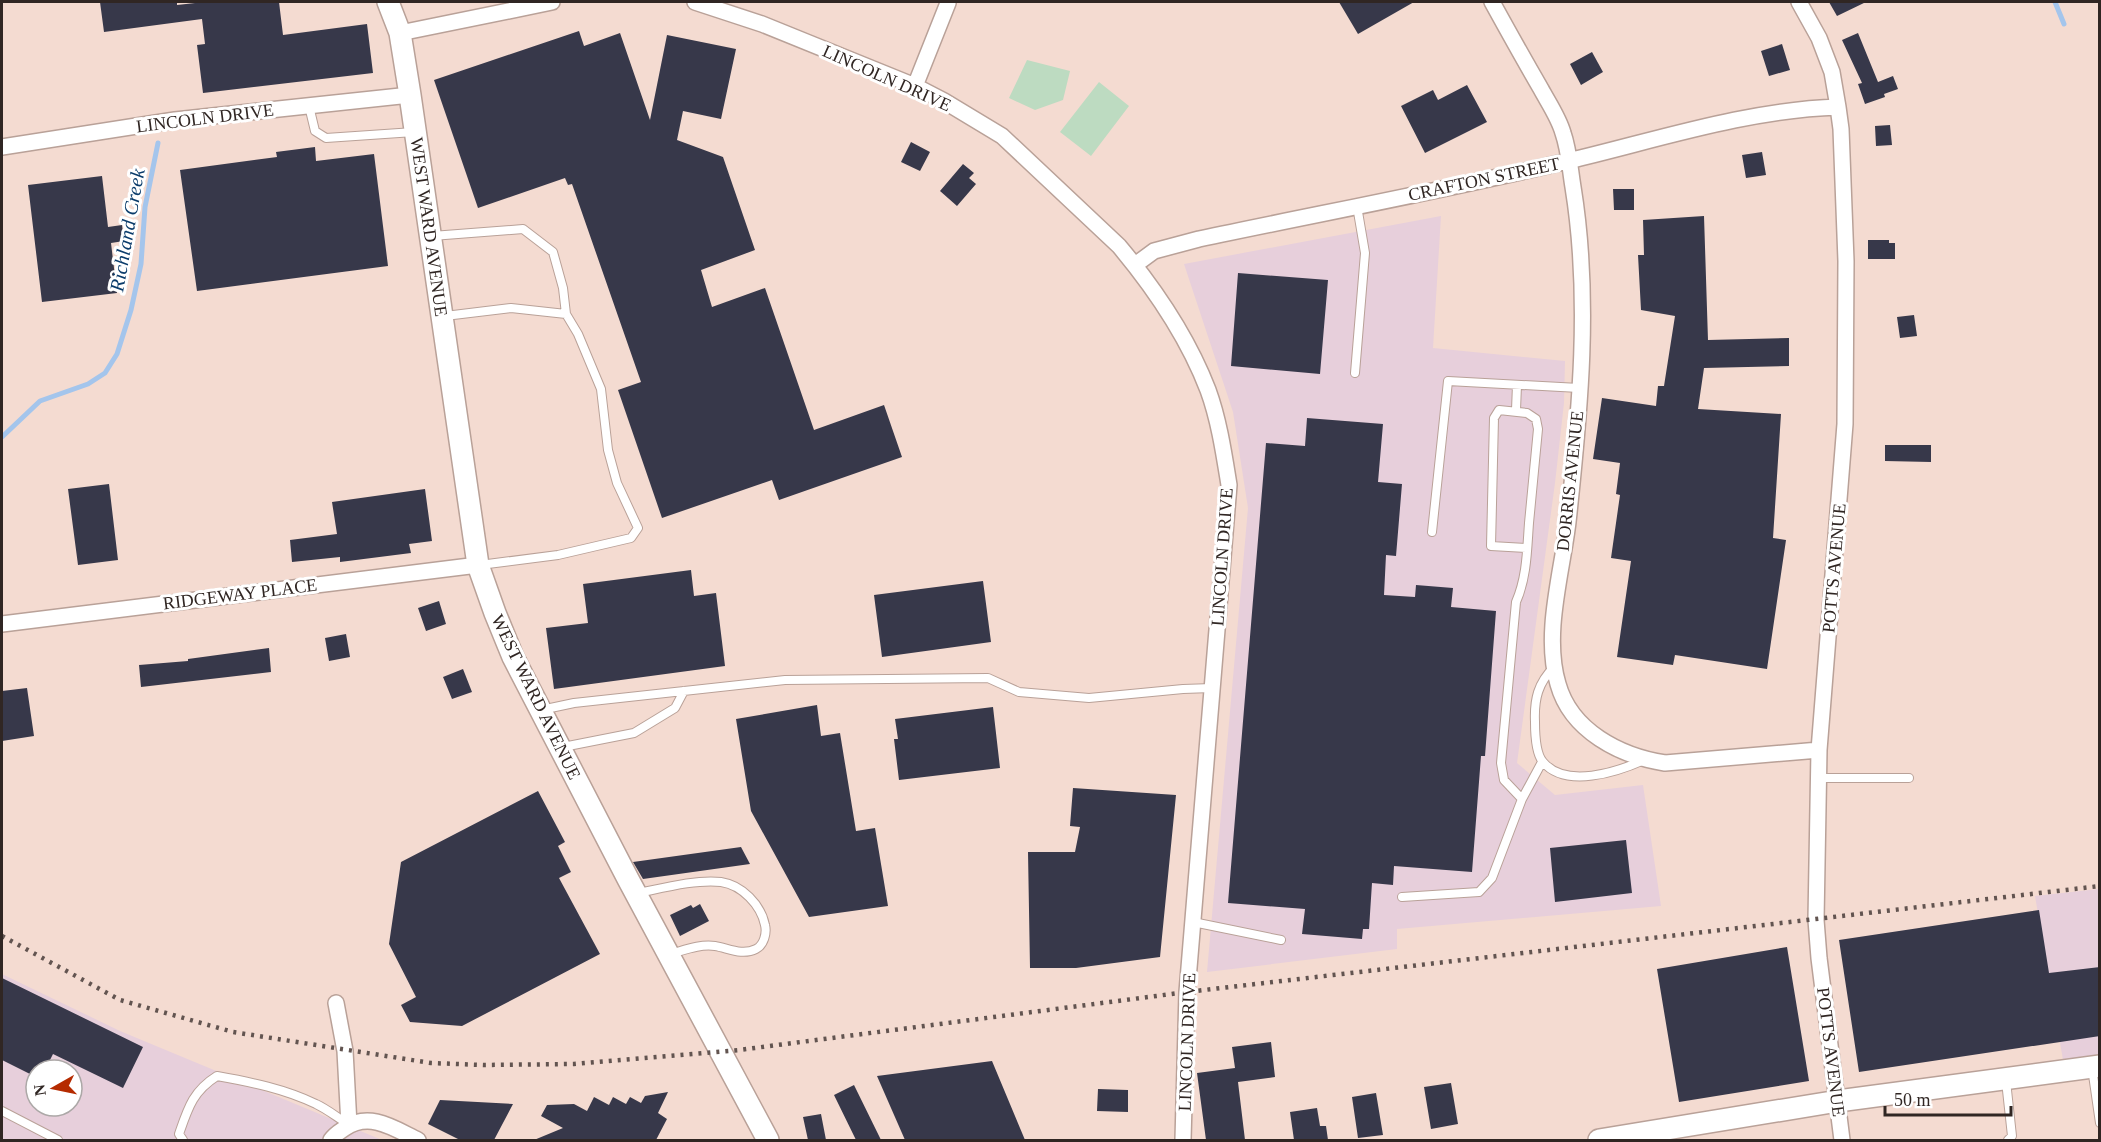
<svg xmlns="http://www.w3.org/2000/svg" width="2101" height="1142" font-family="Georgia,serif">
	<style>
		.industrial { fill: #e7cfdb; fill-rule: evenodd }
		.green { fill: #bddbc1 }
		.lines { fill: none; stroke-linecap: round; stroke-linejoin: round }
		.stream { stroke: #a4c5ec; stroke-width: 5 }
		.building { fill: #37384a }
		.lane-casing { stroke: #b9a198; stroke-width: 10 }
		.street-casing { stroke: #b9a198; stroke-width: 18 }
		.secondary-casing { stroke: #b9a198; stroke-width: 24 }
		.lane { stroke: #fff; stroke-width: 8 }
		.street { stroke: #fff; stroke-width: 15 }
		.secondary { stroke: #fff; stroke-width: 21 }
		.rail { stroke: #625450; stroke-width: 4.5; stroke-dasharray: 3 6; stroke-linecap: butt }
		.labels { text-anchor: middle; stroke-width: 6; stroke-linejoin: round; paint-order: stroke }
		.street-label { font-size: 18px; fill: #302623; stroke: #fff }
		.water-label { font-size: 20px; font-style: italic; fill: #0b3c6b; stroke: #fff }
	</style>
	<rect width="100%" height="100%" fill="#f4dbd1"/>
	<!-- industrial -->
	<path class="industrial" d="M1441 216 1433 348 1565 361 1564 403 1555 483 1517 763 1555 795 1643 785 1661 906 1397 929V949L1207 972 1248 508 1233 412 1184 264Z
		M2099 889V1055L2063 1060 2035 896Z
		M2 974 120 1031 382 1140H2ZM36 1070H72V1106H36Z"/>
	<!-- green -->
	<path class="green" d="M1027 60 1070 71 1063 100 1035 110 1009 98Z
		M1099 82 1129 106 1091 156 1060 132Z"/>
	<g class="lines">
		<!-- stream -->
		<path class="stream" d="M2055 2 2064 24
			M2 437 40 401 88 384 105 373 117 354 131 310 141 264 145 207 158 143"/>
	</g>
	<!-- building -->
	<path class="building" d="M100 2H177V5L204 2H279L283 35 367 24 373 73 203 93 197 45 205 44 202 19 104 32Z
		M1339 2H1414L1358 34Z
		M1829 2H1866L1837 16Z
		M579 31 584 46 620 33 650 120 667 35 736 49 721 119 683 111 677 140 723 157 755 250 701 270 712 307 765 288 814 430 884 405 902 457 779 500 772 480 662 518 618 390 641 382 572 184 568 185 565 178 478 208 434 80Z
		M1858 33 1878 82 1893 76 1898 89 1884 94 1885 97 1865 104 1858 84 1862 83 1842 40Z
		M1782 44 1790 70 1769 76 1761 51Z
		M1592 52 1603 72 1581 85 1570 64Z
		M1467 85 1487 122 1425 153 1401 106 1433 90 1438 100Z
		M1890 125 1892 145 1876 146 1875 126Z
		M911 142 930 152 920 171 901 162Z
		M315 147 316 161 374 154 388 266 197 291 180 170 277 157 276 152Z
		M1762 152 1766 175 1746 178 1742 155Z
		M963 164 974 173 969 178 976 184 957 206 940 191Z
		M102 176 108 227 122 225 124 241 111 243 117 293 42 302 28 185Z
		M1613 189H1634V210H1614Z
		M1704 216 1708 340 1789 338V366L1704 368 1698 409 1781 414 1773 538 1786 540 1767 669 1675 655 1673 665 1617 657 1631 561 1611 558 1620 495 1616 494 1620 463 1593 459 1602 398 1656 406 1658 386H1664L1675 316 1641 310 1638 255H1644L1643 220Z
		M1868 240H1889V243H1895V259H1868Z
		M1238 273 1328 280 1320 374 1231 366Z
		M1914 315 1917 336 1900 338 1897 317Z
		M1307 418 1383 424 1378 482 1402 484 1396 556 1386 555 1384 595 1415 597 1416 585 1453 588 1451 607 1496 611 1485 756H1481L1472 872 1394 866 1393 885 1372 883 1369 929H1363L1362 939 1302 934 1305 909 1228 903 1266 443 1305 446Z
		M1885 445H1931V462L1885 461Z
		M109 484 118 560 78 565 68 489Z
		M425 489 432 541 409 544 411 553 340 562V557L292 562 290 540 337 534 332 502Z
		M691 570 694 596 716 593 725 666 554 689 546 628 588 623 583 584Z
		M983 581 991 642 882 657 874 595Z
		M439 601 446 624 426 631 418 608Z
		M346 634 350 657 329 661 325 638Z
		M269 648 271 672 141 687 139 665 188 661V659Z
		M463 669 472 692 452 699 443 677Z
		M27 688 34 736 2 741V691Z
		M817 705 821 736 840 733 856 831 875 828 888 906 809 917 751 811 736 719Z
		M993 707 1000 768 899 780 894 739H898L895 719Z
		M1073 788 1176 795 1160 957 1076 968H1030L1028 852H1075L1080 827 1070 826Z
		M538 791 565 842 558 846 571 872 559 878 600 954 462 1026 410 1022 401 1005 416 997 389 944 401 862Z
		M1626 840 1632 893 1555 902 1550 848Z
		M741 847 750 864 643 879 633 862Z
		M700 904 709 921 680 936 670 915 691 905 693 908Z
		M2039 910 2049 973 2100 967V1036L1859 1072 1839 940Z
		M1787 947 1809 1081 1679 1102 1657 969Z
		M2 978 143 1047 123 1088 53 1054 45 1070H36V1077L2 1060Z
		M1271 1042 1275 1077 1238 1082 1245 1140H1206L1197 1073 1235 1068 1232 1047Z
		M992 1061 1025 1140H905L877 1076Z
		M1451 1083 1458 1124 1431 1129 1424 1087Z
		M854 1085 881 1140H856L834 1095Z
		M1098 1089 1128 1090V1112L1097 1111Z
		M668 1092 658 1113 667 1119 656 1140H534L563 1128 541 1116 547 1105 574 1104 587 1111 594 1097 609 1105 613 1097 626 1104 630 1097 641 1103 645 1096Z
		M1376 1093 1383 1135 1358 1138 1352 1097Z
		M440 1100 513 1104 494 1140H460L428 1124Z
		M1317 1108 1320 1126H1326L1328 1140H1294L1290 1112Z
		M821 1114 826 1140H808L803 1117Z"/>
	<g class="lines">
		<defs>
			<path id="lane" d="M309 106 315 131 326 138 414 132
				M432 236 523 229 553 252 563 288 566 314
				M445 316 511 308 566 314 578 334 601 389 608 450 617 483 638 528 631 538 558 555 480 565
				M1355 373 1365 253 1357 206
				M1516 410 1517 385
				M1432 532 1448 381 1579 388
				M1554 667C1538 683 1534 699 1535 722 1535 733 1536 754 1543 762 1566 789 1617 772 1644 760
				M541 710 574 703 785 680 988 678 1019 692 1089 698 1183 689 1212 688
				M563 747 634 733 675 708 684 691
				M1819 778H1909
				M1522 799 1504 780 1501 763 1516 602C1527 577 1527 550 1529 523 1532 492 1535 461 1538 429L1536 419 1527 413 1499 410 1494 418 1491 546 1527 548
				M639 893C663 888 697 879 721 882 742 885 761 905 765 925 767 933 764 945 756 949 742 956 728 948 715 946 699 944 685 950 670 954
				M1402 897 1479 892 1492 878 1522 799 1542 762
				M1193 922 1281 940
				M2092 1068 2100 1123
				M2006 1081 2012 1136 2008 1140
				M2 1111 58 1140
				M183 1140 179 1134C188 1108 193 1091 217 1076 251 1082 285 1089 316 1104 327 1109 338 1118 348 1124"/>
			<path id="street" d="M695 2 762 24 915 86 944 101 1002 136 1119 246C1155 289 1188 338 1208 390 1219 420 1224 454 1229 485L1187 992 1183 1140
				M1492 2C1508 31 1524 60 1541 89 1548 102 1559 118 1563 133 1569 150 1570 169 1573 187 1591 298 1580 411 1568 522 1562 573 1543 634 1558 684 1571 731 1620 756 1665 763L1819 750
				M1799 2 1819 38 1832 72 1838 107 1841 129 1846 261 1845 424 1819 750 1816 920 1819 958 1842 1140
				M400 33 552 2
				M915 86 948 3
				M2 147 175 120 410 95
				M1135 265 1154 251 1199 239C1322 213 1446 190 1568 161 1657 140 1746 110 1838 107
				M2 624 478 565
				M336 1003 345 1051 349 1125
				M331 1140C335 1134 339 1132 345 1128 370 1111 395 1129 418 1140"/>
			<path id="secondary" d="M388 2 400 33 410 95 478 565 495 613 513 657 628 879 768 1140
				M1599 1140 1838 1101 2100 1066"/>
		</defs>
		<!-- lane casing -->
		<use href="#lane" class="lane-casing"/>
		<!-- street casing -->
		<use href="#street" class="street-casing"/>
		<!-- secondary casing -->
		<use href="#secondary" class="secondary-casing"/>
		<!-- lane -->
		<use href="#lane" class="lane"/>
		<!-- street -->
		<use href="#street" class="street"/>
		<!-- secondary -->
		<use href="#secondary" class="secondary"/>
		<!-- rail -->
		<path class="rail" d="M2 936 120 1000 233 1032 431 1063 483 1065 574 1064 739 1050 1187 992 2100 886"/>
	</g>
	<g class="labels">
		<!-- street labels -->
		<g class="street-label">
			<text transform="translate(887 78) rotate(24)" y="6">LINCOLN DRIVE</text>
			<text transform="translate(205 118) rotate(-7)" y="6">LINCOLN DRIVE</text>
			<text transform="translate(1484 179) rotate(-12)" y="6">CRAFTON STREET</text>
			<text transform="translate(429 227) rotate(82)" y="6">WEST WARD AVENUE</text>
			<text transform="translate(1570 481) rotate(-84)" y="6">DORRIS AVENUE</text>
			<text transform="translate(1222 557) rotate(-86)" y="6">LINCOLN DRIVE</text>
			<text transform="translate(1834 568) rotate(-85)" y="6">POTTS AVENUE</text>
			<text transform="translate(240 594) rotate(-7)" y="6">RIDGEWAY PLACE</text>
			<text transform="translate(536 697) rotate(64)" y="6">WEST WARD AVENUE</text>
			<text transform="translate(1187 1042) rotate(-88)" y="6">LINCOLN DRIVE</text>
			<text transform="translate(1831 1052) rotate(83)" y="6">POTTS AVENUE</text>
		</g>
		<!-- water labels -->
		<g class="water-label">
			<text transform="translate(127 230) rotate(-80)" y="7">Richland Creek</text>
		</g>
	</g>
	<!-- border -->
	<rect width="2101" height="1142" fill="none" stroke="#302623" stroke-width="6"/>
	<!-- north arrow -->
	<g transform="translate(54 1088) rotate(261)"><circle r="28" fill="#ffffff" stroke="#aca8a7" stroke-width="1.5"/>
	<path d="M0-4.5L10 22L0 15L-10 22Z" fill="#b52b00"/>
	<text y="-9" font-size="16" font-weight="bold" text-anchor="middle" fill="#302623">N</text>
	</g>
	<!-- scale -->
	<path d="M1885 1106v9h126v-9" fill="none" stroke="#302623" stroke-width="3"/>
	<text x="1894" y="1106" font-size="18" fill="#302623" stroke="#ffffff" stroke-width="4.5" paint-order="stroke">50 m</text>
</svg>
